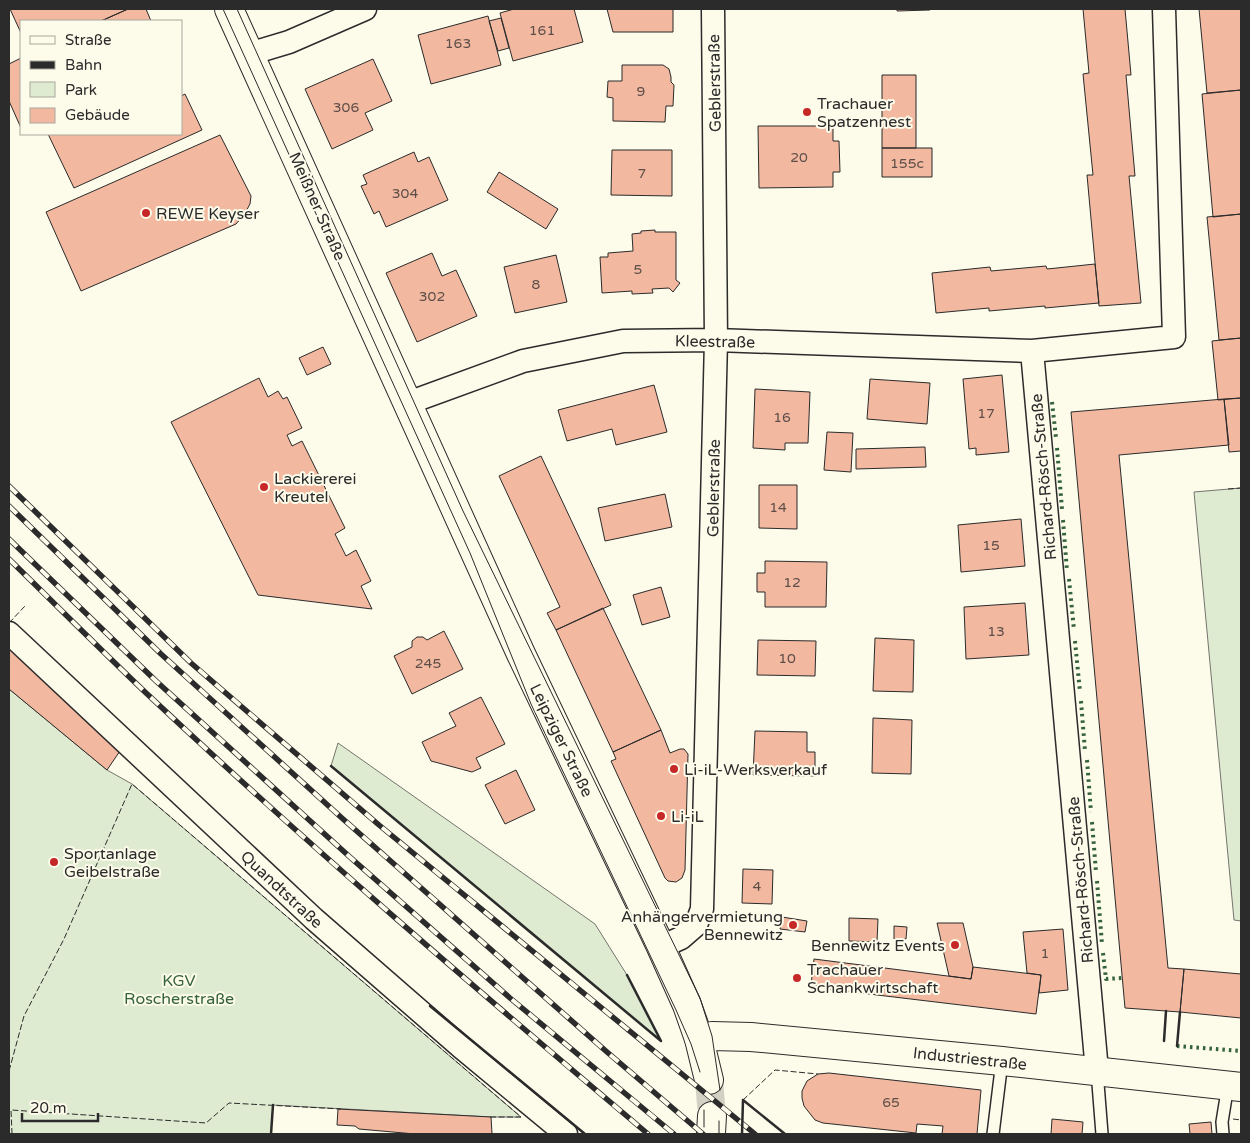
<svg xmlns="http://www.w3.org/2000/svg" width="1250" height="1143" font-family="'Varela Round',sans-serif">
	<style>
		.green { fill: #deebd1; stroke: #74746e }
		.building { fill: #f2b8a0; stroke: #2b2b2b }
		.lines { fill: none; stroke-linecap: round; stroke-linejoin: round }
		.secondary-tunnel { stroke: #d3d1c4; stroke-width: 28; stroke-dasharray: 28 14; stroke-linecap: butt }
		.service-casing { stroke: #2b2b2b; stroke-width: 14 }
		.minor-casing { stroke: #2b2b2b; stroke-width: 25 }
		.tertiary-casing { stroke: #2b2b2b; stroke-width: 30 }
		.secondary-casing { stroke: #2b2b2b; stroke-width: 30 }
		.service { stroke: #fdfbea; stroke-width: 11 }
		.minor { stroke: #fdfbea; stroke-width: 22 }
		.tertiary { stroke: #fdfbea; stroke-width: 28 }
		.secondary { stroke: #fdfbea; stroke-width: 28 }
		.tram { stroke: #2b2b2b; stroke-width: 1 }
		.rail-casing { stroke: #2b2b2b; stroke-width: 5.5 }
		.rail { stroke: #fdfbea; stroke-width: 4; stroke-dasharray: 11; stroke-linecap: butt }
		.hedge { stroke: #34623c; stroke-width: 4; stroke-dasharray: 2.5 4; stroke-linecap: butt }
		.fence { stroke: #2b2b2b; stroke-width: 1; stroke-dasharray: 6 2.5; stroke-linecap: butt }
		.wall { stroke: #2b2b2b; stroke-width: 2.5 }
		.poi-dot { fill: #c62828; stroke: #fdfbea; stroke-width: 2 }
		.labels { text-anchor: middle; stroke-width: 4; stroke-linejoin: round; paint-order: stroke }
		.number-label { font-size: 14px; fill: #5d4e48 }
		.street-label { font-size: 16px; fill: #2b2b2b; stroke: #fdfbea }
		.poi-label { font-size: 16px; fill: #2b2b2b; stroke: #fdfbea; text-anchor: start }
		.park-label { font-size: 16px; fill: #34623c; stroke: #fdfbea }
	</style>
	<rect width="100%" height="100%" fill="#fdfbea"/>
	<!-- green -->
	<path class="green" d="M1241 488V921L1234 920 1194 492Z
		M9 689 107 770 132 784 521 1117H491L273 1105 271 1134H9Z
		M338 743 595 924 627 975 661 1041 331 766Z"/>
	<!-- building -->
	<path class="building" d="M10 9H128L101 21H21V33Z
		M128 9H146L151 21H101Z
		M514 9H574L583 42 513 61 500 13Z
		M607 9H673V32H613Z
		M897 9H930V10L897 11Z
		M1083 9H1125L1131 75H1126L1135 176H1129L1141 303 1099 306 1087 175H1093L1083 74 1089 73Z
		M1199 9H1241V90L1207 93Z
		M488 16 501 65 431 84 418 35Z
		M501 18 509 48 498 51 489 21Z
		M21 58V128L9 101V64Z
		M373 59 392 101 365 113 373 130 332 149 305 89Z
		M622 65H663L669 69 671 77V82L674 85 673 106H666L665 122 613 121V98L607 97 608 81H622Z
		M882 75H916V148H882Z
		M1241 90V214L1213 217 1202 94Z
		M185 94 202 130 74 188 48 134H181V96Z
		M758 126H833V141H839L840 172H833V187L759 188Z
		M220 135 251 196 250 204 244 215 236 224 81 291 46 212Z
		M882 148H932V177H882Z
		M612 150H672V196L611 195Z
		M414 152 418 162 429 157 448 200 386 227 379 211 374 214 361 186 367 184 363 175Z
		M499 172 558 209 546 229 487 192Z
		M1241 214V338L1219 340 1207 217Z
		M655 230V232H676V280L680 283 673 292 669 288 652 289 653 293 632 294V291L602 293 600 257H608V253L633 251 632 234 641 233V231Z
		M432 253 442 276 456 270 477 316 417 342 386 273Z
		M556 255 567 302 515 313 504 267Z
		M1095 264 1099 303 1045 308V306L989 311V308L936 313 932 273 990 267 991 271 1046 266 1047 269Z
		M1241 338V398L1218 400 1212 341Z
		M323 347 331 364 307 375 299 358Z
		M1002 375 1009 452 976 455V448L969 449 963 379Z
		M259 378 268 397 278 391 283 399 287 397 302 428 287 435 292 446 302 441 345 528 335 534 346 556 356 550 371 581 361 586 372 609 258 595 171 422Z
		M870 379 930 383 927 424 867 419Z
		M654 385 667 432 616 445 612 429 567 441 558 410Z
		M755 389 810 392 808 443H785V450L753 448Z
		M1241 398V451L1229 452 1224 399Z
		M1224 399 1229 445 1119 455 1168 968 1184 969 1180 1012 1125 1008 1071 412Z
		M827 432 853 433 851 472 824 470Z
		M925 447 926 467 856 469V449Z
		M541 456 611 605 556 630 547 613 560 607 499 476Z
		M759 485H797V529L759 528Z
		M665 494 672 527 605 541 598 508Z
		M1021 519 1025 566 961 572 958 525Z
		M765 561 827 562 826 607H765V592H757V573H765Z
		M661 587 670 617 642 625 633 595Z
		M1025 603 1029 655 966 659 964 607Z
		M603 608 661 730 613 752 556 630Z
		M444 631 463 669 412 694 394 656 412 647V641L417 637H423L427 640Z
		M875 638 914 640 913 692 873 691Z
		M758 640 816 641 815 676 757 675Z
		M9 645 120 751 107 770 9 689Z
		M481 697 505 744 476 758 481 768 472 772 431 761 422 742 456 726 449 713Z
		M873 718 912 720 911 774 872 773Z
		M661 730 670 753 680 749H684L688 754 685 870 682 878 676 882 668 881 665 878 611 761 616 759 613 752Z
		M755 731 807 732V752H815V776L753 775Z
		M516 770 535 810 505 824 485 785Z
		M743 869 773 870 772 904 742 903Z
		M782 917 807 921 805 932 780 929Z
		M849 918 878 919 877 942 849 941Z
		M937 923H963L973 967 971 979 949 976Z
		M894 926 907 927 906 939H894Z
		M1063 929 1068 990 1039 993 1041 975 1027 973 1023 932Z
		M814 959 971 979 973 967 1041 975 1036 1014 827 989 828 987 811 985Z
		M1184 969 1241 974V1018L1180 1012Z
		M829 1073 981 1090 977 1134H942L943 1126 917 1124 916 1133 823 1123 815 1120 804 1106 802 1098V1091L807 1081 818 1074Z
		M338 1109 491 1117 492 1134H415L359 1129 355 1126 337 1125Z
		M1052 1119 1083 1122 1082 1134H1051Z
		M1211 1122 1212 1134H1190L1189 1124Z"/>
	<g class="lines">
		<!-- secondary-tunnel -->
		<path class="secondary-tunnel" d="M709 1080 712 1116"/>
		<defs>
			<path id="service" d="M1097 1071 1102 1134
				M993 1134 1002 1061
				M1223 1134 1222 1122 1228 1085"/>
			<path id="minor" d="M249 54 289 42 365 9
				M1032 351 1097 1071
				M408 403 523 361 623 341 716 340 1032 351 1174 337 1164 9
				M9 633 314 919 461 1047 566 1134
				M661 947 681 938 696 925 702 909 716 340 713 9"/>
			<path id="tertiary" d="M699 1039 712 1036 751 1037 1002 1061 1241 1087"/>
			<path id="secondary" d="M229 9 521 654 661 947 687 1005 699 1039 709 1080
				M711 1133 712 1116"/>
		</defs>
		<!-- service casing -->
		<use href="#service" class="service-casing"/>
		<!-- minor casing -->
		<use href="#minor" class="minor-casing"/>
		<!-- tertiary casing -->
		<use href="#tertiary" class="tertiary-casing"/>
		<!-- secondary casing -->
		<use href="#secondary" class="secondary-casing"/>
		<!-- service -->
		<use href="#service" class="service"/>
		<!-- minor -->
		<use href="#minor" class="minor"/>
		<!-- tertiary -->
		<use href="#tertiary" class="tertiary"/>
		<!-- secondary -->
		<use href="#secondary" class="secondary"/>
		<!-- tram -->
		<path class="tram" d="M223 9 470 553 531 704 676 1010 691 1044 700 1072
			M237 9 463 511 700 998 712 1036 720 1090
			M704 1110V1127
			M719 1134V1121"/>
		<defs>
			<path id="rail" d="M9 486 191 663 379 825 755 1134
				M9 506 161 654 343 819 607 1052 703 1134
				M9 539 156 681 351 858 510 998 674 1134
				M9 559C54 603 99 648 145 692 308 845 477 990 648 1134"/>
		</defs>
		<!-- rail casing -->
		<use href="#rail" class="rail-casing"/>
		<!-- rail -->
		<use href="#rail" class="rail"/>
		<!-- hedge -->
		<path class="hedge" d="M1052 402 1056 438
			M1057 448 1062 509
			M1063 520 1067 571
			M1069 579 1074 630
			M1075 641 1080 692
			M1081 701 1085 751
			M1087 760 1091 812
			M1092 822 1096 872
			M1097 881 1102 944
			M1103 953 1106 979 1122 978
			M1177 1046 1241 1051"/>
		<!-- fence -->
		<path class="fence" d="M1228 489 1241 488
			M9 623 25 606
			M9 1071 24 1016 64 939 132 784 521 1117H489
			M743 1100 775 1070 818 1074
			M1233 1119 1241 1120
			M12 1134 11 1110 206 1123 229 1103 341 1109"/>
		<!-- wall -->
		<path class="wall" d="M331 766 661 1041 627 975
			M430 1006 585 1134
			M1164 1041 1166 1011
			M1177 1046 1180 1012
			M743 1100 785 1134
			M271 1134 273 1105
			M742 1134 743 1100"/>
	</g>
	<!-- markers -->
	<g class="poi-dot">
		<circle cx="807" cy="112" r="5"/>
		<circle cx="146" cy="213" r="5"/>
		<circle cx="264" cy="487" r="5"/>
		<circle cx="674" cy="769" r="5"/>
		<circle cx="661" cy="816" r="5"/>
		<circle cx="54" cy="862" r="5"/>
		<circle cx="793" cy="925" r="5"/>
		<circle cx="955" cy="945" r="5"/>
		<circle cx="797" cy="978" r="5"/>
	</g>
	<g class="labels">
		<!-- number labels -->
		<g class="number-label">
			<text x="542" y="35">161</text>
			<text x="458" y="48">163</text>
			<text x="641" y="96">9</text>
			<text x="346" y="112">306</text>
			<text x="799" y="162">20</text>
			<text x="907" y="168">155c</text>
			<text x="642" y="178">7</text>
			<text x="405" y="198">304</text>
			<text x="638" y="274">5</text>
			<text x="536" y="289">8</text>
			<text x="432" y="301">302</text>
			<text x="986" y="418">17</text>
			<text x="782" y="422">16</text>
			<text x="778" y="512">14</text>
			<text x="991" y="550">15</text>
			<text x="792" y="587">12</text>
			<text x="996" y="636">13</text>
			<text x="787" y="663">10</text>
			<text x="428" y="668">245</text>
			<text x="757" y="891">4</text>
			<text x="1045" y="958">1</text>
			<text x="891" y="1107">65</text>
		</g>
		<!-- street labels -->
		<g class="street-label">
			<text transform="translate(714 83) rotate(-91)" y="6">Geblerstraße</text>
			<text transform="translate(318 206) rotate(66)" y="6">Meißner Straße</text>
			<text transform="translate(715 341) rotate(1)" y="6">Kleestraße</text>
			<text transform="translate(1043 477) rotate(-95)" y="6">Richard-Rösch-Straße</text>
			<text transform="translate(713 488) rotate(-89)" y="6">Geblerstraße</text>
			<text transform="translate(562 740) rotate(64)" y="6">Leipziger Straße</text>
			<text transform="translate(1080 880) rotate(-95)" y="6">Richard-Rösch-Straße</text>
			<text transform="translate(282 889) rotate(43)" y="6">Quandtstraße</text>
			<text transform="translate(970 1058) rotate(6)" y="6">Industriestraße</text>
		</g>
		<!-- poi labels -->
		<g class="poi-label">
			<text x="817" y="109">Trachauer<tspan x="817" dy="18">Spatzennest</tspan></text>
			<text x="156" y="219">REWE Keyser</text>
			<text x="274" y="484">Lackiererei<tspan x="274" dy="18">Kreutel</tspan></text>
			<text x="684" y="775">Li-iL-Werksverkauf</text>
			<text x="671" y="822">Li-iL</text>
			<text x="64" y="859">Sportanlage<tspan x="64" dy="18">Geibelstraße</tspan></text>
			<text x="783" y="922" text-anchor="end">Anhängervermietung<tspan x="783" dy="18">Bennewitz</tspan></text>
			<text x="945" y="951" text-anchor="end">Bennewitz Events</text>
			<text x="807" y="975">Trachauer<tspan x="807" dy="18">Schankwirtschaft</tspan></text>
		</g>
		<!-- park labels -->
		<g class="park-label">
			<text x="179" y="986">KGV<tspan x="179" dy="18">Roscherstraße</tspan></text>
		</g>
	</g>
	<!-- border -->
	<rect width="1250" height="1143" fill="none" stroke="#2b2b2b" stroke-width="20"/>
	<!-- legend -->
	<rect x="20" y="20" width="162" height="115" fill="#fdfbea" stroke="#a9a89e"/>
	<rect x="30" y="36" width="25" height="8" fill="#fdfbea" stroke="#a9a89e"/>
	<text x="65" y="45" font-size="15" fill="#2b2b2b">Straße</text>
	<rect x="30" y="61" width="25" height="8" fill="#2b2b2b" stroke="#a9a89e"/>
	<text x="65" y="70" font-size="15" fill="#2b2b2b">Bahn</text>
	<rect x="30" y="82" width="25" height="15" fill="#deebd1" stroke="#a9a89e"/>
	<text x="65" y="95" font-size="15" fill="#2b2b2b">Park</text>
	<rect x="30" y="108" width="25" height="15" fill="#f2b8a0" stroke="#a9a89e"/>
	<text x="65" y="120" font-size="15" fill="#2b2b2b">Gebäude</text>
	<!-- scale -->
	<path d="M22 1113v8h76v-8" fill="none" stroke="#2b2b2b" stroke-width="2.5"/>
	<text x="30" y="1113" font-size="15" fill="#2b2b2b" stroke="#fdfbea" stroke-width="4" paint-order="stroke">20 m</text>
</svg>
